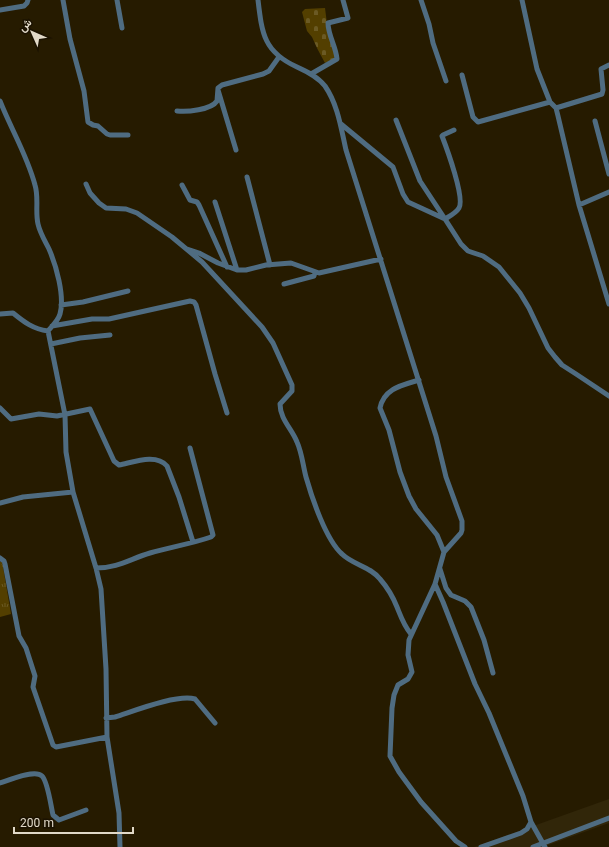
<svg xmlns="http://www.w3.org/2000/svg" width="609" height="847" font-family="Georgia,Vazirmatn,serif">
	<style>
		.built { fill: #312609 }
		.grass { fill: url(#grass-tufts) }
		.cemetery { fill: url(#cemetery-stones) }
		.lines { fill: none; stroke-linecap: round; stroke-linejoin: round }
		.minor { stroke: #4f6c81; stroke-width: 5 }
	</style>
	<defs>
		<pattern id="grass-tufts" width="24" height="20" patternUnits="userSpaceOnUse"><rect width="24" height="20" fill="#533f00"/><path d="M3 7l-1-3M5 7V3M7 7l1-3M15 17l-1-3M17 17v-4M19 17l1-3" fill="none" stroke="#6b5a24"/></pattern>
		<pattern id="cemetery-stones" width="16" height="16" patternUnits="userSpaceOnUse"><rect width="16" height="16" fill="#533f00"/><path d="M2 7V4a2 2 0 0 1 4 0v3zM10 15v-3a2 2 0 0 1 4 0v3z" fill="#6b5a24"/></pattern>
	</defs>
	<rect width="100%" height="100%" fill="#261b00"/>
	<!-- built -->
	<path class="built" d="M609 799V823L543 847H474Z"/>
	<!-- grass -->
	<path class="grass" d="M2 561 11 614 0 617V562Z"/>
	<!-- cemetery -->
	<path class="cemetery" d="M325 8 327 24 336 58 325 63 318 50 317 48 312 37 307 31 302 12 305 9Z"/>
	<g class="lines">
		<!-- minor -->
		<path class="minor" d="M63 0 70 39 84 91 88 122 93 125 98 126 107 134 110 135H128
			M117 0 122 28
			M258 0C262 34 264 52 297 67 308 72 318 77 325 86 338 105 341 128 346 150L436 436 446 477 462 521V530L461 533 444 552 435 584 409 640 408 655 412 672 408 679 398 685 394 695 392 708 390 756 399 772 421 802 456 841 465 847
			M421 0 429 24 433 43 446 81
			M522 0 537 69 550 102 556 108 558 116 579 205 609 304
			M0 10 24 6 27 3 28 0
			M311 74 337 59C336 47 328 35 328 23L348 18 343 0
			M462 75 473 117 478 122 550 102
			M218 90 236 150
			M0 101C11 129 27 155 35 185 39 198 35 211 38 224 40 233 45 241 49 249 56 265 65 296 60 314 58 321 52 326 48 331L65 415 66 452 73 492 96 568 101 589 106 669 107 737 119 813 120 847
			M556 108 602 94 603 90 601 69 609 65
			M177 111C187 112 211 110 217 101L218 88 222 85 263 74 269 71 279 57
			M396 120 420 181 445 219C450 216 456 213 459 208 465 198 447 149 442 136L443 135 454 130
			M595 121 609 174
			M341 124 393 167 403 194 408 202 445 219 461 244 468 251 483 256 499 267 520 293 529 308 548 348 555 357 562 365 576 374 609 396
			M247 177 270 265
			M86 184 90 193 99 203 106 208 126 209 137 213 172 237 202 262 262 327 273 343 292 385V391L280 404C280 419 292 429 297 442 302 453 303 466 306 477 312 498 326 540 342 554 353 565 370 566 380 579 387 587 393 597 397 607 401 617 404 626 411 634
			M182 185 190 200 197 202 199 205 227 267
			M215 202 237 270
			M579 205 609 192
			M187 249 199 253 218 263 237 270H246L266 265 291 263 319 273 381 259
			M284 284 314 276 315 272
			M61 305 83 302 128 291
			M0 314 13 313C24 322 33 329 48 331
			M52 326 92 319H109L190 301 194 302 196 305 215 374 227 413
			M51 344 80 338 110 335
			M419 380C403 385 384 388 380 408L389 430 400 472 409 496 416 509 437 535 444 552
			M0 408 11 419 39 414 57 416 90 409 114 461 119 465C134 462 156 453 167 466L179 497 193 542
			M0 503 23 497 73 492
			M0 558 4 561 5 564 19 636 26 648 35 676 33 687 34 690 53 745 56 747 107 737
			M96 568C118 568 130 559 150 553 170 547 191 544 211 537L213 535 190 448
			M440 569 446 588 451 595 465 601 471 607 484 640 493 673
			M435 584 443 602 475 684 489 713 523 796 531 822 545 847
			M106 718 115 717C134 711 177 694 195 699L215 723
			M0 783C9 780 35 769 42 776 48 782 51 807 53 815L59 820 86 810
			M481 847 521 833 527 829 531 822
			M533 847 609 818"/>
	</g>
	<!-- north arrow -->
	<g transform="translate(32 32) rotate(315)" stroke="#1b1200" stroke-width="3" paint-order="stroke">
	<path d="M0-3L7 15L0 10L-7 15Z" fill="#e1d9c8"/>
	<text y="-6" font-size="11" font-weight="bold" text-anchor="middle" fill="#e1d9c8">ش</text>
	</g>
	<!-- scale -->
	<path d="M14 827v6h119v-6" fill="none" stroke="#e1d9c8" stroke-width="2"/>
	<text x="20" y="827" font-size="12" fill="#e1d9c8" stroke="#1b1200" stroke-width="3" paint-order="stroke">200 m</text>
</svg>
